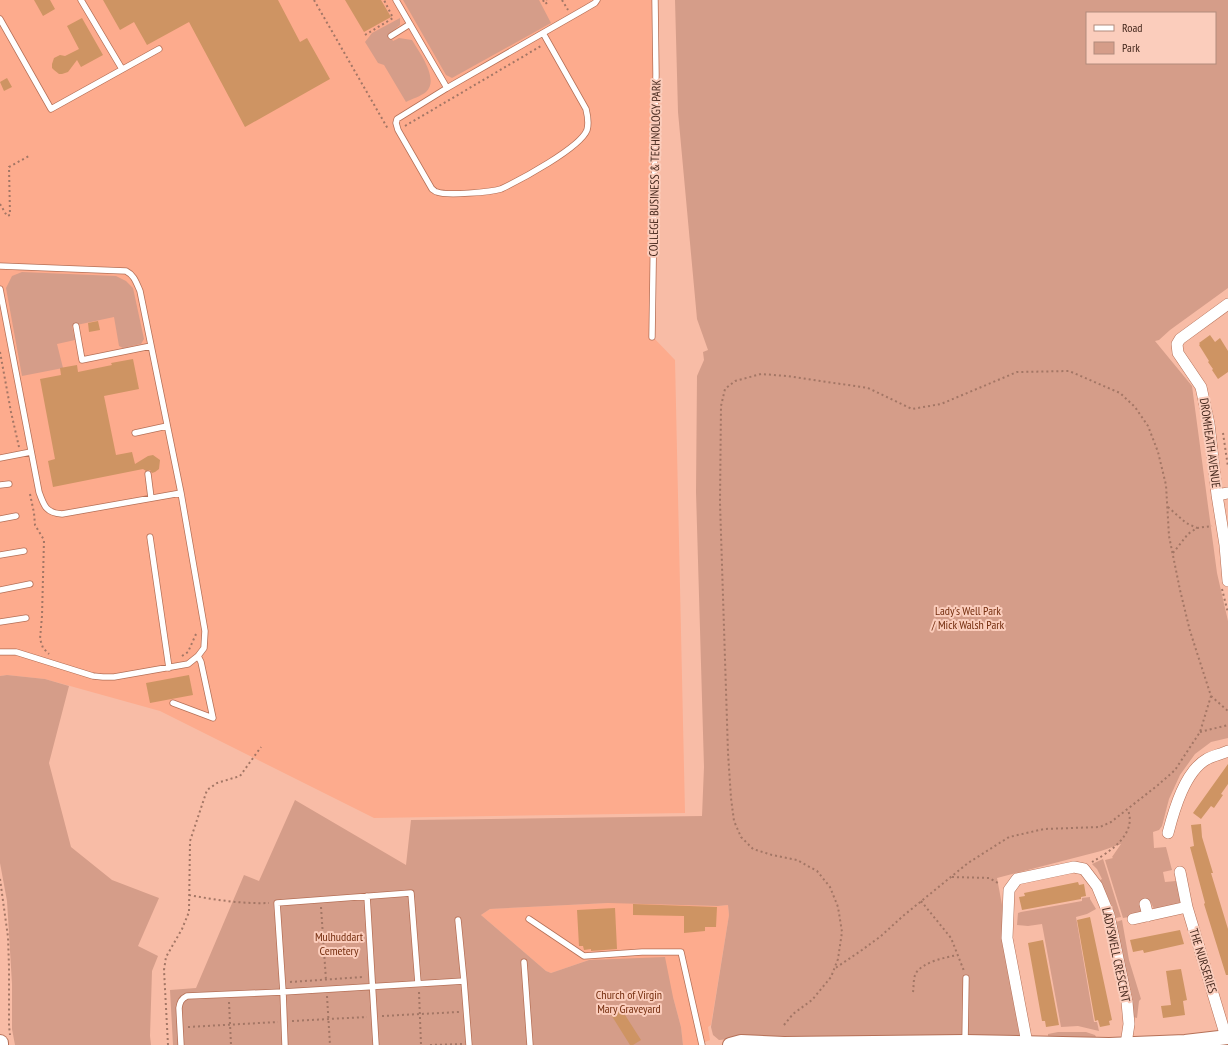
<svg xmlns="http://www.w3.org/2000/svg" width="1228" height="1045" font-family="'PT Sans Narrow',sans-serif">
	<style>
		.built { fill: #fdab8d }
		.green { fill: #d59d89; fill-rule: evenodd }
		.building { fill: #ce9463 }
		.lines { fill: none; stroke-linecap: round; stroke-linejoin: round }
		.service-casing { stroke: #b57057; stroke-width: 7 }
		.minor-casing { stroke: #b57057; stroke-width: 12 }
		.tertiary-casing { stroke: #b57057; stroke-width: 16 }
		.secondary-casing { stroke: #b57057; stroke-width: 18 }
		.path { stroke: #a37665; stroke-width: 2; stroke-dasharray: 2 3; stroke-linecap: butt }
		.service { stroke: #fff; stroke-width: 5.5 }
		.minor { stroke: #fff; stroke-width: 11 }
		.tertiary { stroke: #fff; stroke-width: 14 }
		.secondary { stroke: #fff; stroke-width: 16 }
		.labels { text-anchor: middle; stroke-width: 4; stroke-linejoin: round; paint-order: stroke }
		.street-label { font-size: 12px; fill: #45281d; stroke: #fbcdbc }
		.park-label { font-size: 12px; fill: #752e0f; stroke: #fbcdbc }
	</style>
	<rect width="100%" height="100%" fill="#f8bca6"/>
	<!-- built -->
	<path class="built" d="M0 0H655L652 336 675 360 685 813 374 818 160 711 45 679 7 675 0 676Z
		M608 903H689L694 905 718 906 728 905 729 915 711 1025 708 1027 710 1040 697 1045H683L681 1027 673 997 589 960 551 973 546 971 481 915 490 909Z"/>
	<!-- green -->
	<path class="green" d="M403 0H539L551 23 452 78 446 75Z
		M675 0H1228V288L1170 330 1159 340 1155 341 1192 386 1217 573 1228 621V738L1211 742 1195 754 1180 775 1169 799 1162 826 1159 830 1153 832 1154 848 1166 847 1172 870 1163 872 1165 882 1176 881 1181 902 1176 907 1154 909 1150 901 1142 904 1141 913 1134 916 1123 918 1105 860 1113 858 1112 857 1121 844 1101 851 997 878 1027 1039H729L719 1040 713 1035 711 1027 729 915 728 905 718 906 608 903 490 909 481 915 546 971 551 973 589 960 665 957 673 997 681 1027 683 1045H173L170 990 196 988 244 875 259 881 295 800 406 865 411 820 702 816 704 767 696 492 697 376 704 360 703 352 708 350 697 319 678 112ZM1087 13H1215V63H1087Z
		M400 18V25L389 34 393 41 399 38 412 40C419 52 440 79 426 92 421 96 412 99 406 102L384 65 378 63 365 42 372 33Z
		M22 272 116 276 126 281 133 288 144 339 141 344 123 348 119 346 114 317 72 326 75 340 57 344 63 368 22 376 6 288 12 276Z
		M7 675 45 679 69 686 49 763 71 847 112 880 159 898 138 946 158 956 152 971 150 1036 151 1045H15L12 1029V984L7 901 0 863V676Z
		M1103 859 1121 917 1116 918 1112 906 1100 880 1102 879 1097 869 1092 864Z
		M1090 897V899L1096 909 1087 914 1076 917 1094 1022H1097L1099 1031 1078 1026 1061 1027 1042 924 1028 926 1017 925 1018 913 1021 912 1082 901V898Z
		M1122 920 1129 960 1141 999 1139 1001 1137 1018 1133 1017V1001L1116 922Z
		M1058 1032H1086L1095 1035 1096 1037 1048 1036V1034Z"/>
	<!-- building -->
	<path class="building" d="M34 0H50L55 9 43 16Z
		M103 0H278L300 42 307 38 330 79 245 127 189 22 147 45 134 22 120 30Z
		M345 0H381L391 17 364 32Z
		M82 18 103 55 81 67 77 60 68 72 62 74H59L54 70 52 68V64L54 58 60 55 65 56 79 49 67 26Z
		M7 78 12 87 4 91 0 82Z
		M98 321 100 330 89 332 88 323Z
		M1210 335 1215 342 1220 338 1228 351V372L1218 379 1212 370 1213 369 1208 362 1209 361 1199 345 1200 344 1199 343Z
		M133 359 139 389 104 396 116 455 132 452 135 464 148 456 153 455 160 460 159 469 155 472 152 473 150 470 146 471 143 469 53 487 48 461 55 459 40 379 61 375 60 368 77 365 78 372 112 365 111 363Z
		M189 675 193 695 150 703 146 683Z
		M1228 764V784L1221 794 1223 795 1214 808 1211 806 1201 819 1193 813Z
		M1201 824 1202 837 1213 873H1211L1228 929V975H1226L1204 904 1205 903 1190 847 1194 846 1191 825Z
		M1078 882 1079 885 1084 884 1086 896 1081 897V899L1022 910 1019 897 1025 896 1024 893Z
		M633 904 717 907 716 927H705V931L684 933V916L633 915Z
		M615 908 617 949 591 951V949L584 950 583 946H579L577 910Z
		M1090 917 1112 1020 1109 1021 1110 1025 1100 1027 1098 1020 1095 1021 1077 920Z
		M1180 930 1184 944 1144 953 1143 950 1133 952 1130 940Z
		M1043 940 1059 1025 1046 1027 1045 1021H1042L1028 943Z
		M1181 969 1187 1000 1183 1001 1185 1015 1163 1018 1161 1006 1171 1005 1166 971Z
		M620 1007 641 1040 633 1045H630L610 1013Z"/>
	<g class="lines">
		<defs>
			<path id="service" d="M81 0 122 69
				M396 0 447 88
				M0 19 51 109 159 49
				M543 33 586 109C588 117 589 123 587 130 580 148 520 180 501 189 491 192 447 196 437 192 435 192 434 190 432 189L398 130 396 123 397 119 447 88 583 10 595 3 597 0
				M391 36 410 24
				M0 266 126 271C134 275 136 282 140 291L181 493 205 631 204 648 198 656 188 664 114 677H103L93 676 16 652H0
				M0 289 39 492C44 506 46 513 62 514L181 493
				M76 326 82 360 151 346
				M652 337 656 74 655 0
				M135 433 167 426
				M0 458 31 452
				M148 474 151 498
				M0 485 9 484
				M0 519 16 516
				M150 537 169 668
				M0 555 24 551
				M0 590 30 584
				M0 622 26 618
				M173 703 213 718 201 662 198 656
				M367 896 376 1045
				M529 919 584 956 642 952H681L702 1045
				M458 920 464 981
				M524 962 530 1045
				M418 983 411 893 277 903 283 992 464 981 469 1045
				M965 1042 966 978
				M181 1045 179 1008C180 1002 181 999 187 996L283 992 285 1045"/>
			<path id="minor" d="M1228 304 1180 339 1177 344 1178 353 1201 387 1209 424 1217 495 1225 545 1228 581
				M1217 495 1228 493
				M1168 833C1174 810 1185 771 1207 759 1213 756 1221 754 1228 751
				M1145 904 1148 916
				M1187 907 1226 1037
				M1133 919 1187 907 1180 872
				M1027 1043 1007 938 1009 890 1017 879 1074 867 1084 869 1097 886 1109 915 1127 1002 1129 1024 1126 1044"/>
			<path id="tertiary" d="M730 1045 741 1042 784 1044 965 1042 1109 1045 1185 1042 1228 1037"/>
			<path id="secondary" d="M0 1043V1045"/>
		</defs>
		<!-- service casing -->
		<use href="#service" class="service-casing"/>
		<!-- minor casing -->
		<use href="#minor" class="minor-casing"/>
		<!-- tertiary casing -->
		<use href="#tertiary" class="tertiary-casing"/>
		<!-- secondary casing -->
		<use href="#secondary" class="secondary-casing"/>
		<!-- path -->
		<path class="path" d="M314 0 388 129
			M543 0 545 4 548 2 547 0
			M562 0 568 10
			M365 35 393 18 384 0
			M405 126 541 46
			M0 204 7 216 10 215 9 167 29 156
			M0 352 11 412 19 447
			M1223 433 1228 467
			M30 494 34 513 35 525 44 540 42 616 40 639 43 648 49 654
			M1168 507 1186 523 1197 528
			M1173 553 1188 534 1197 528 1212 526
			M1222 589 1228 613
			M182 656 188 652 196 634
			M1211 696 1228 711
			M1200 732 1228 725
			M1092 862C1110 852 1137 834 1128 810
			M952 877 989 878 1000 884
			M0 879 8 937 9 967V1026L10 1035
			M189 895C216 900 242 904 269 903
			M921 901 951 938 964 971
			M321 907 326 980
			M290 982 363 977
			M419 992 421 1045
			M913 992C914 986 913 978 916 973 923 962 946 957 958 955
			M327 996 330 1045
			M229 1002 231 1045
			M382 1016 459 1012
			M292 1021 367 1017
			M784 1025 793 1014 812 1000 831 977 838 959 842 932 838 907 830 887 817 871 797 860 772 855 753 849 741 837 734 821 731 798 728 753 720 503 721 406 725 389 735 381 761 374 787 376 868 388 912 409 941 404 1017 372 1069 371 1120 393 1135 407 1148 426 1158 452 1166 485 1169 536 1180 590 1190 631 1211 696 1200 732 1175 770 1158 785 1111 822 1100 827 1044 829 1009 837 968 863 903 916 881 936 862 950 834 969
			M188 1027 278 1022
			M168 1045 164 970 166 957 182 929 189 912 190 841 207 790 217 783 240 776 261 747
			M430 1045 462 1044"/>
		<!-- service -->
		<use href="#service" class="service"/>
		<!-- minor -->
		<use href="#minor" class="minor"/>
		<!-- tertiary -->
		<use href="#tertiary" class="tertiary"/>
		<!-- secondary -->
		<use href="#secondary" class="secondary"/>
	</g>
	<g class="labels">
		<!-- street labels -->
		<g class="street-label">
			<text transform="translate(655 168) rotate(-89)" y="4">COLLEGE BUSINESS &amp; TECHNOLOGY PARK</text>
			<text transform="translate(1210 443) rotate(82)" y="4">DROMHEATH AVENUE</text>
			<text transform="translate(1116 955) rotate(78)" y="4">LADYSWELL CRESCENT</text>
			<text transform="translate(1203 961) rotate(73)" y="4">THE NURSERIES</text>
		</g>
		<!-- park labels -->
		<g class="park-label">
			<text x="968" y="615">Lady's Well Park<tspan x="968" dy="14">/ Mick Walsh Park</tspan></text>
			<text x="339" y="941">Mulhuddart<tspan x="339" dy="14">Cemetery</tspan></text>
			<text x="629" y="999">Church of Virgin<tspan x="629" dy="14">Mary Graveyard</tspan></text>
		</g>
	</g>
	<!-- legend -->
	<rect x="1086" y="12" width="130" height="52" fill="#fbcdbc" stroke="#b28b7c"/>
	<rect x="1094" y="25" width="20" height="6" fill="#ffffff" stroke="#b28b7c"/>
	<text x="1122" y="32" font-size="12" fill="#45281d">Road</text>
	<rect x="1094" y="42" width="20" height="12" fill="#d59d89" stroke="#b28b7c"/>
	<text x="1122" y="52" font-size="12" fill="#45281d">Park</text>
</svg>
